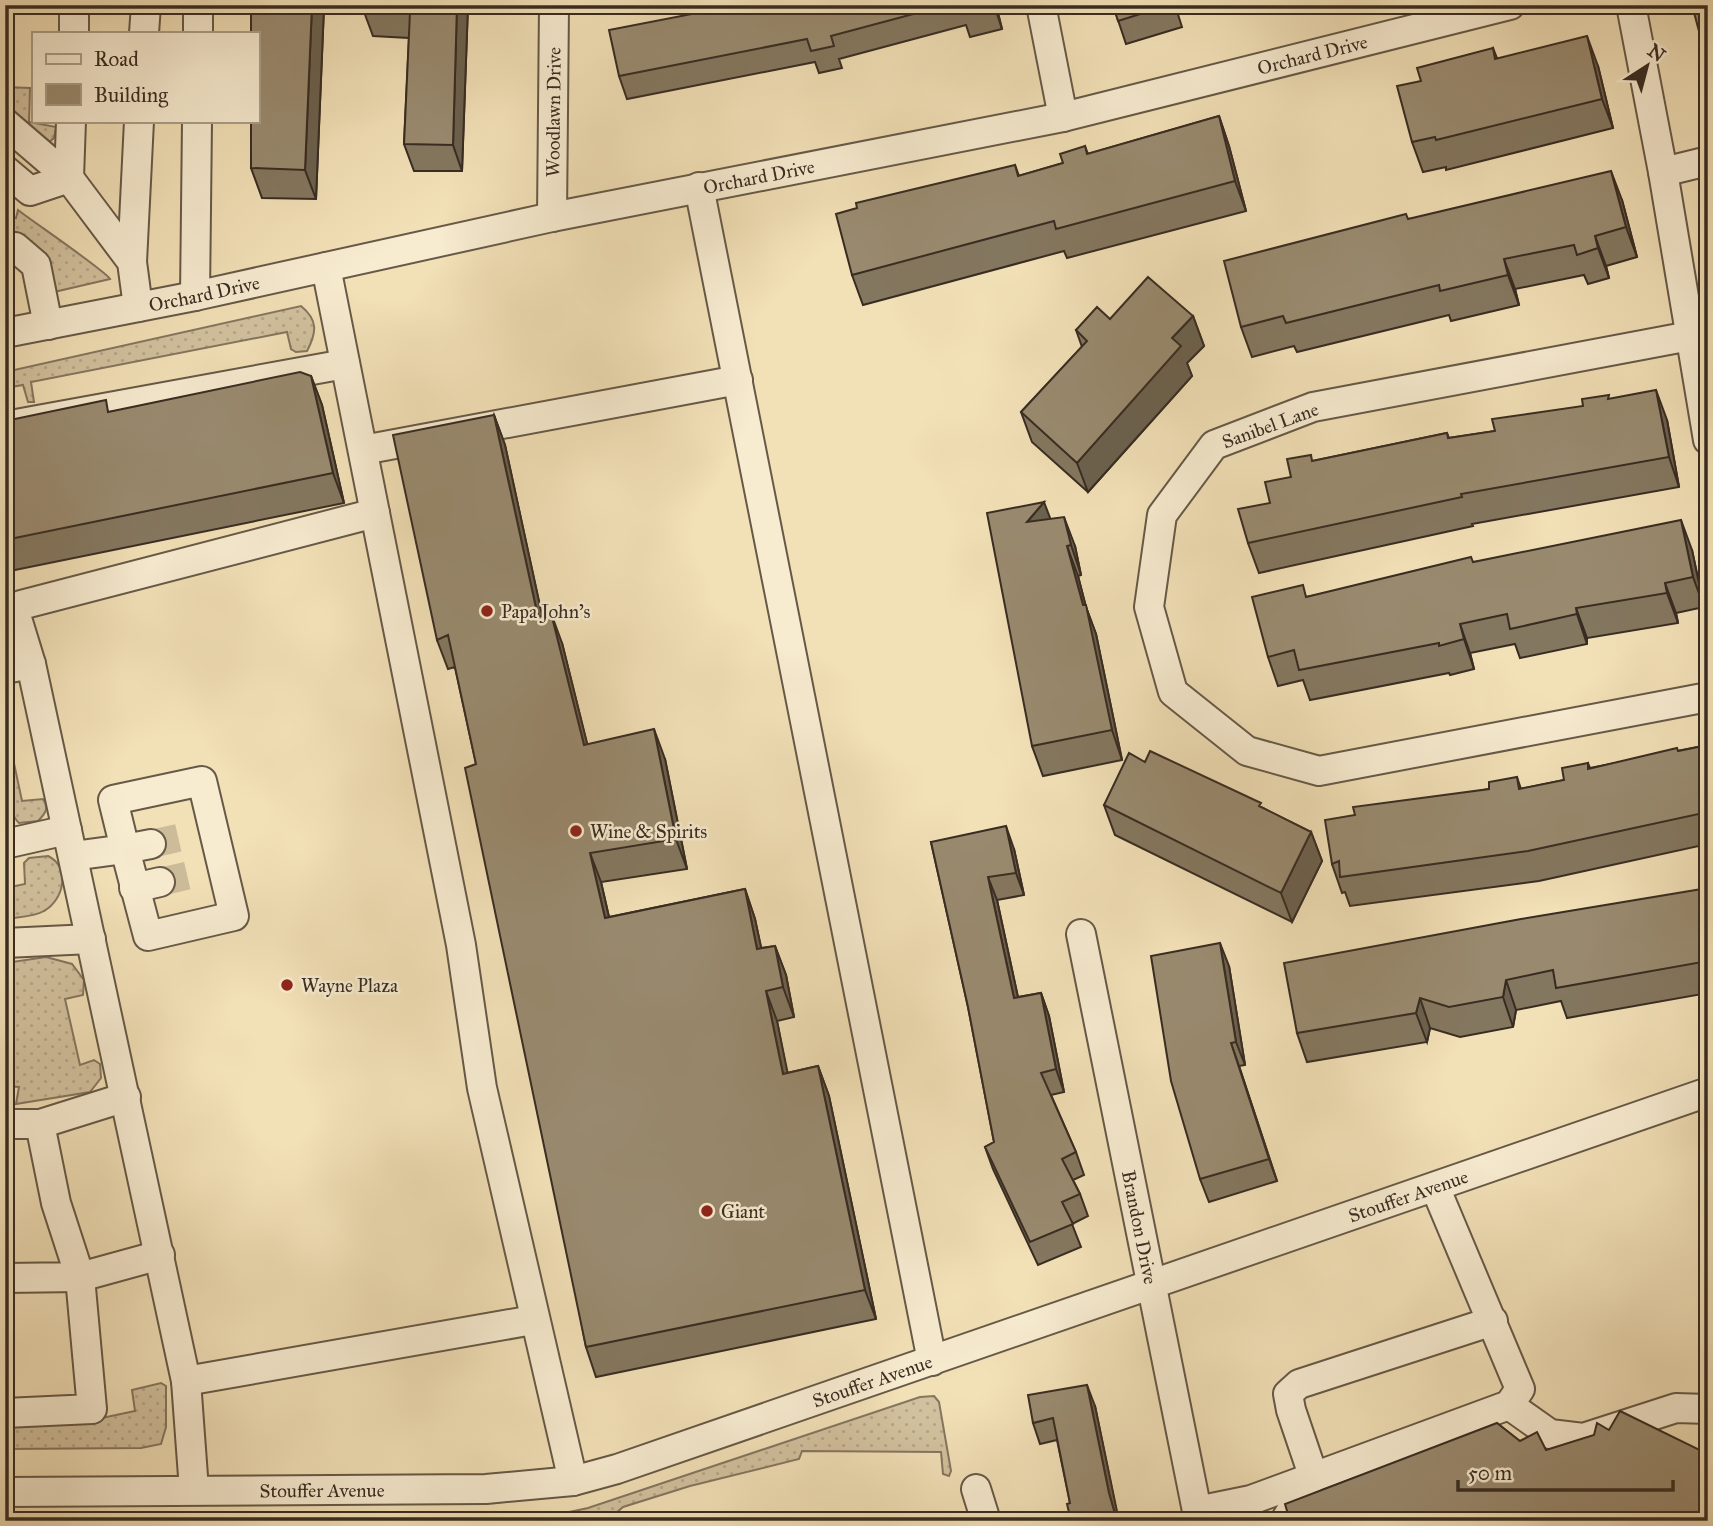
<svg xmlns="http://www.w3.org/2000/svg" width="1713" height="1526" font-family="'IM FELL Great Primer',serif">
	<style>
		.grass { fill: url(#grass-dots); stroke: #857660; stroke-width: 2 }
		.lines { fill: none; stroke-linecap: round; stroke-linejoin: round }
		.minor-tunnel { stroke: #cdbc99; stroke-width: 28; stroke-dasharray: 28 14; stroke-linecap: butt }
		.minor-casing { stroke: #665947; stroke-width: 32 }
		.minor { stroke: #f7ebd0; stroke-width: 28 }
		.wall { fill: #84775f; stroke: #382c22; stroke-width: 2 }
		.shaded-wall { fill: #6b614e; stroke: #382c22; stroke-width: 2 }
		.building { fill: #998a6f; stroke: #382c22; stroke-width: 2 }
		.poi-dot { fill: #8f2418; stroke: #f7ebd0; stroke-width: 2.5 }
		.labels { text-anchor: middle; stroke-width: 5; stroke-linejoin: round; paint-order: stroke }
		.street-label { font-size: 19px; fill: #382c22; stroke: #f7ebd0 }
		.poi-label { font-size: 19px; fill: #382c22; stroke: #f7ebd0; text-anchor: start }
	</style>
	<defs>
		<pattern id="grass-dots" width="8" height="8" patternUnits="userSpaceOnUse" patternTransform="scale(1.75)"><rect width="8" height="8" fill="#d2c19e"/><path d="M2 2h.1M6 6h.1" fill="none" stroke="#b5a688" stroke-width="1.8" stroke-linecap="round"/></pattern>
	</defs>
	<rect width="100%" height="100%" fill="#f2e0b7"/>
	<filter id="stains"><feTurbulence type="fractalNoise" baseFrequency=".00286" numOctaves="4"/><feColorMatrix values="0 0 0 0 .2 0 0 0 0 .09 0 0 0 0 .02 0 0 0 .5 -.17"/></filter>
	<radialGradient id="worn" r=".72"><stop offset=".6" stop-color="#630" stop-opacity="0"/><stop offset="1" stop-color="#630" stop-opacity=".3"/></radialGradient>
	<!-- grass -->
	<path class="grass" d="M5 87 30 88 29 122 56 127 54 138 48 143 5 117Z
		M18 210C32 221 107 272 110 279L54 292C46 263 39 236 5 229V216L16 218Z
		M301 306C318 320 317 332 307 351L296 352 291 349 287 332 31 382 34 402H28L23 385 5 388V372Z
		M5 721 22 801 43 799C49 808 46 813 38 821L19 823C0 805 5 746 5 721Z
		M48 856C71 867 64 900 44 911 34 917 17 917 5 919V888L25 884 24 863 29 858Z
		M46 957 72 964 84 980 83 995 65 999 80 1065 94 1060 100 1064 101 1078 90 1092 16 1104 19 1087 5 1086V963Z
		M161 1383 166 1386V1427L161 1444 141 1448 5 1449V1424L69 1425 135 1411 132 1390Z
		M934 1396 939 1402 951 1471 949 1476 943 1474 941 1452 802 1451 799 1459 690 1486 623 1507 607 1521H235L560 1514 588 1508 920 1397Z"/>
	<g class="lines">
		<!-- minor-tunnel -->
		<path class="minor-tunnel" d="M151 844 191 835
			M160 882 199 873"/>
		<defs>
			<g id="minor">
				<path d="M1041 5 1063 117"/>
				<path d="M1631 5 1663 172 1708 440"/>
				<path d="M74 33V5"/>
				<path d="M144 33 146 5"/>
				<path d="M198 33V5"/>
				<path d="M5 123 69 178 132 262 138 307"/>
				<path d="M5 170 30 191 69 178 71 121"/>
				<path d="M1663 172 1708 161"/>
				<path d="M699 187 932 1361"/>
				<path id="s1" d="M552 217 554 5"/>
				<path d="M5 248 15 247 36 265 48 325"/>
				<path d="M132 262 139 121"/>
				<path d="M326 267 461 945 482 1088 573 1481"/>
				<path d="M195 296 197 121"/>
				<path id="s2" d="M5 333 195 296 552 217 1063 117 1510 5"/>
				<path d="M1690 336 1313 407 1214 445 1162 515 1149 607 1173 692 1247 751 1319 771 1708 697"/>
				<path d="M5 426 345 364"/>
				<path d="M363 450 738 380"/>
				<path d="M5 669 31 664"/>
				<path d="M5 844 67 830"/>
				<path d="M73 856 125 849 113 800 202 781 234 916 148 936 125 849 151 844"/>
				<path d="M134 888 160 882"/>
				<path id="s3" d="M1081 934 1199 1521"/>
				<path d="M5 943 91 939"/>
				<path d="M5 1124H40L126 1097"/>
				<path d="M5 1278 80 1277 56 1203 40 1124"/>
				<path d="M186 1381 533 1320"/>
				<path d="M1509 1405 1550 1434 1583 1438 1676 1408 1708 1409"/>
				<path d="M5 1413 92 1409 80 1277 160 1255"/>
				<path d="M976 1489 986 1521"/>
				<path d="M194 1490 186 1381 31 664 16 615 21 605 375 513"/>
				<path id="s4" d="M5 1492 486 1489 573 1481 617 1469 1708 1092"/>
				<path d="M1197 1511 1251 1500 1509 1405 1520 1389 1435 1187"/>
				<path d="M1286 1519 1313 1475 1291 1410 1288 1394 1299 1384 1493 1321"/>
			</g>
		</defs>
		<!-- minor casing -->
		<use href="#minor" class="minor-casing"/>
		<!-- minor -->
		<use href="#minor" class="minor"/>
	</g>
	<!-- wall -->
	<path class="wall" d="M363 5H468L462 171H414L404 144 409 38 373 36 363 9Z
		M738 5H996L1002 29 970 37 966 25 839 59 842 68 819 73 815 62 627 99 619 76Z
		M1113 5H1175L1182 27 1126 44Z
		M324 7 316 199 262 198 251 168Z
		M1493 48 1497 58 1598 66 1613 128 1446 170V167L1423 172 1412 142Z
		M1219 116 1229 146 1246 211 1067 258 1064 251 863 305 852 275 1015 165 1019 176 1063 163 1085 146 1088 154Z
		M1622 200 1637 257 1606 266 1609 278 1588 284 1584 275 1515 289 1519 305 1451 321 1449 315 1297 352 1294 346 1252 357 1241 327 1408 219Z
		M1193 316 1204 346 1187 363 1192 376 1088 492 1032 442 1021 412 1082 347 1076 330 1110 319Z
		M311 376 322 405 344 503 5 572V421L110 412Z
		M1611 399 1667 420 1679 487 1472 524 1473 526 1259 573 1248 543 1270 503 1291 477 1313 461 1447 433 1449 438 1495 431Z
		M494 415 505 445 542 616 562 643 587 744 665 759 687 869 601 882 609 917 745 889 755 919 761 948 775 946 786 975 794 1017 777 1021 787 1073 818 1066 829 1096 876 1319 596 1377 586 1347 476 764 455 667 448 669 437 640Z
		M1050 519 1075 546 1081 575 1078 576 1086 607 1096 634 1122 760 1043 776 1032 746Z
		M1692 550 1704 607 1676 613 1678 623 1587 638V644L1520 658 1515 644 1470 653 1474 669 1450 675 1449 673 1310 700 1303 680 1278 686 1268 657 1307 597 1473 562Z
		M1708 745V844L1539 881 1350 906 1345 892 1342 893 1332 864 1355 815 1489 789 1517 777 1521 789 1564 780 1588 763 1590 768Z
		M1145 762 1263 808 1311 832 1322 861 1292 922 1115 835 1104 805Z
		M931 842 1014 849 1024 895 997 900 1018 997 1041 993 1049 1016 1064 1092 1051 1095 1076 1152 1084 1175 1073 1180 1080 1194 1088 1216 1072 1224 1081 1247 1038 1265 993 1169 985 1147 994 1142 968 1007Z
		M1708 888V993L1567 1018 1561 1001 1516 1010 1513 1027 1460 1037 1430 1028 1427 1042 1307 1062 1297 1033Z
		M1229 966 1245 1065 1239 1066 1277 1181 1209 1202 1200 1179Z
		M1095 1406 1117 1514 1119 1521H1071L1070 1503 1057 1440 1040 1444 1033 1423Z"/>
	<!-- shaded-wall -->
	<path class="shaded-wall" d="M312 5H323L324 7 316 199 305 170Z
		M457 5H468L462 171 453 145Z
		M994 5H996L1002 29Z
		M1587 36 1598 66 1613 128 1602 99Z
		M1219 116 1229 146 1246 211 1235 181Z
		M1611 171 1622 200 1637 257 1626 227Z
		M1595 236 1606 266 1609 278 1598 248Z
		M1504 259 1515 289 1519 305 1508 275Z
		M1193 316 1204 346 1187 363 1192 376 1088 492 1077 463 1172 338Z
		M311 376 322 405 344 503 333 473Z
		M1656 390 1667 420 1679 487 1669 457Z
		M494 415 505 445 549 647 538 617Z
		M1044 502 1055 531 1027 522Z
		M1064 517 1075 546 1081 575 1071 545Z
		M1681 520 1692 550 1704 607 1693 577Z
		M1067 546 1078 576 1086 607 1096 634 1122 760 1112 730 1083 605Z
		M1665 583 1676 613 1678 623 1667 593Z
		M1576 608 1587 638V644L1577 614Z
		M551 613 562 643 595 775 584 745Z
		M1460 624 1470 653 1474 669 1464 639Z
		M654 729 665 759 687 869 676 839Z
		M1006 826 1014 849 1024 895 1016 873Z
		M1311 832 1322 861 1292 922 1281 893Z
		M590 853 601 882 616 948 605 918Z
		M988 877 997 900 1023 1021 1014 998Z
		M745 889 755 919 768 979 757 949Z
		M1220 943 1229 966 1245 1065 1236 1042Z
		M775 946 786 975 794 1017 783 987Z
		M1506 980 1516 1010 1513 1027 1503 997Z
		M766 991 777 1021 794 1104 783 1074Z
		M1041 993 1049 1016 1064 1092 1056 1069Z
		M1420 998 1430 1028 1427 1042 1416 1013Z
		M1231 1043 1239 1066 1277 1181 1269 1159Z
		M818 1066 829 1096 876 1319 865 1290Z
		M1087 1385 1095 1406 1119 1521H1117L1109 1493Z"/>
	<!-- building -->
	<path class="building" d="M251 5H312L305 170 251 168V121H257V33H251Z
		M363 5H457L453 145 404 144 410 12 363 9Z
		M738 5H947L831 36 834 46 811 51 807 39 619 76 609 30Z
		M959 5H994V7L962 14Z
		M1113 5H1169L1118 21Z
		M1692 5H1708V65Z
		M1587 36 1602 99 1436 140 1435 137 1412 142 1397 86 1421 81 1417 68 1493 48 1495 59Z
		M1219 116 1235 181 1056 229 1054 221 852 275 836 214 857 208 856 203 1015 165 1018 176 1063 163 1060 154 1085 146 1087 154Z
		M1611 171 1626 227 1595 236 1598 248 1577 255 1574 245 1504 259 1508 275 1440 291 1439 285 1286 323 1283 316 1241 327 1224 261 1406 214 1408 219Z
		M1148 277 1193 316 1172 338 1181 346 1077 463 1021 412 1087 341 1076 330 1097 307 1110 319Z
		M300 372 311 376 333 473 5 540V421L106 400 108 412Z
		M1656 390 1669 457 1461 494 1462 497 1248 543 1238 509 1270 503 1265 482 1291 477 1287 459 1311 455 1312 461 1447 433 1448 438 1495 431 1492 419 1583 406 1582 399 1609 395 1608 399Z
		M494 415 538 617 551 613 584 745 654 729 676 839 590 853 605 918 745 889 757 949 775 946 783 987 766 991 783 1074 818 1066 865 1290 586 1347 465 768 476 764 448 635 437 640 393 435Z
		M1044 502 1027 522 1064 517 1071 545 1067 546 1083 605H1086L1112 730 1032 746 987 513Z
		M1681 520 1693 577 1665 583 1667 593 1576 608 1577 614 1510 629 1507 614 1460 624 1464 639 1439 646V643L1299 670 1294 650 1268 657 1252 597 1303 585 1306 597 1471 557 1473 562Z
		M1708 745V812L1528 851 1340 877 1339 861 1332 864 1325 820 1355 815 1353 807 1489 789V782L1517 777 1519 789 1564 780 1562 768 1588 763V769L1677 748 1678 751Z
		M1150 751 1261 803 1259 806 1311 832 1281 893 1104 805 1129 753 1145 762Z
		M1006 826 1016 873 988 877 1014 998 1041 993 1056 1069 1041 1073 1076 1152 1062 1159 1080 1194 1062 1202 1073 1224 1030 1242 985 1147 994 1142 968 1007 931 842Z
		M1708 888V961L1556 988 1553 970 1506 980 1503 997 1449 1007 1420 998 1416 1013 1297 1033 1284 963 1521 919Z
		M1220 943 1236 1042 1231 1043 1269 1159 1200 1179 1171 1081 1151 956Z
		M1087 1385 1109 1493 1117 1521H1071L1067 1504 1070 1503 1053 1418 1033 1423 1028 1395Z
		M1620 1411 1708 1454V1521H1290L1285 1504 1497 1423 1520 1441 1537 1432 1546 1450 1594 1435 1597 1423 1609 1430Z"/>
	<!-- markers -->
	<g class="poi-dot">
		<circle cx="487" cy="611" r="7"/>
		<circle cx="576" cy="831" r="7"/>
		<circle cx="287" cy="985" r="7"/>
		<circle cx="707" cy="1211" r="7"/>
	</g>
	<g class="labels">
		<!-- street labels -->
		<g class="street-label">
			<text dy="7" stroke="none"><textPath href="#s2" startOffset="1337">Orchard Drive</textPath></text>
			<text dy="7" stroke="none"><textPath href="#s1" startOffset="105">Woodlawn Drive</textPath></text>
			<text dy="7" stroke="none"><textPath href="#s2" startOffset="770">Orchard Drive</textPath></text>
			<text dy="7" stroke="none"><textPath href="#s2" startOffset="203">Orchard Drive</textPath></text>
			<text transform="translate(1270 425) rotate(-20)" y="7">Sanibel Lane</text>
			<text dy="7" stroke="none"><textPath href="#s4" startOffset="1451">Stouffer Avenue</textPath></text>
			<text dy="7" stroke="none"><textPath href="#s3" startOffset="299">Brandon Drive</textPath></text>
			<text dy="7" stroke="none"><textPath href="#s4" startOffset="884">Stouffer Avenue</textPath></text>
			<text dy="7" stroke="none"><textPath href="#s4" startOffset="317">Stouffer Avenue</textPath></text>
		</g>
		<!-- poi labels -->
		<g class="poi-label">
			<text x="501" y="618">Papa John's</text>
			<text x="590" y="838">Wine &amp; Spirits</text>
			<text x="301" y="992">Wayne Plaza</text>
			<text x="721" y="1218">Giant</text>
		</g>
	</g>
	<!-- margin -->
	<rect width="1713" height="1526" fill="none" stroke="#f2e0b7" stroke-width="28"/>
	<rect x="7" y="7" width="1699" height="1512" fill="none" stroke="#382c22" stroke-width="3.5"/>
	<rect x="14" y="14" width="1685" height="1498" fill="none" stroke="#382c22" stroke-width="2"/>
	<!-- legend -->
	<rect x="32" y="32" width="228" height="91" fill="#f7ebd0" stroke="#ab9f8a" stroke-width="2"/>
	<rect x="46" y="54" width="35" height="10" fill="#f7ebd0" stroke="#ab9f8a" stroke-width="2"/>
	<text x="94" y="66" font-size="21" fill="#382c22">Road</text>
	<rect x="46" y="84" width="35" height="21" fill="#998a6f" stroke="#ab9f8a" stroke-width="2"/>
	<text x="94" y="102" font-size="21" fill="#382c22">Building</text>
	<!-- north arrow -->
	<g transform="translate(1647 66) rotate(36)" stroke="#f7ebd0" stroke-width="5" paint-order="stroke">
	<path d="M0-5L12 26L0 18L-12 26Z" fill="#382c22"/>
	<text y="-10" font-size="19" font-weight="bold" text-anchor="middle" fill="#382c22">N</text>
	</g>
	<!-- scale -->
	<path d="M1458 1480v10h215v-10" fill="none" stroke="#382c22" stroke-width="3.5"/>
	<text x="1468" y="1480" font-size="21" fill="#382c22" stroke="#f7ebd0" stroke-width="5" paint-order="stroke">50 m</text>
	<rect width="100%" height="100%" filter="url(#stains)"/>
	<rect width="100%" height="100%" fill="url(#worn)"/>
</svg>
